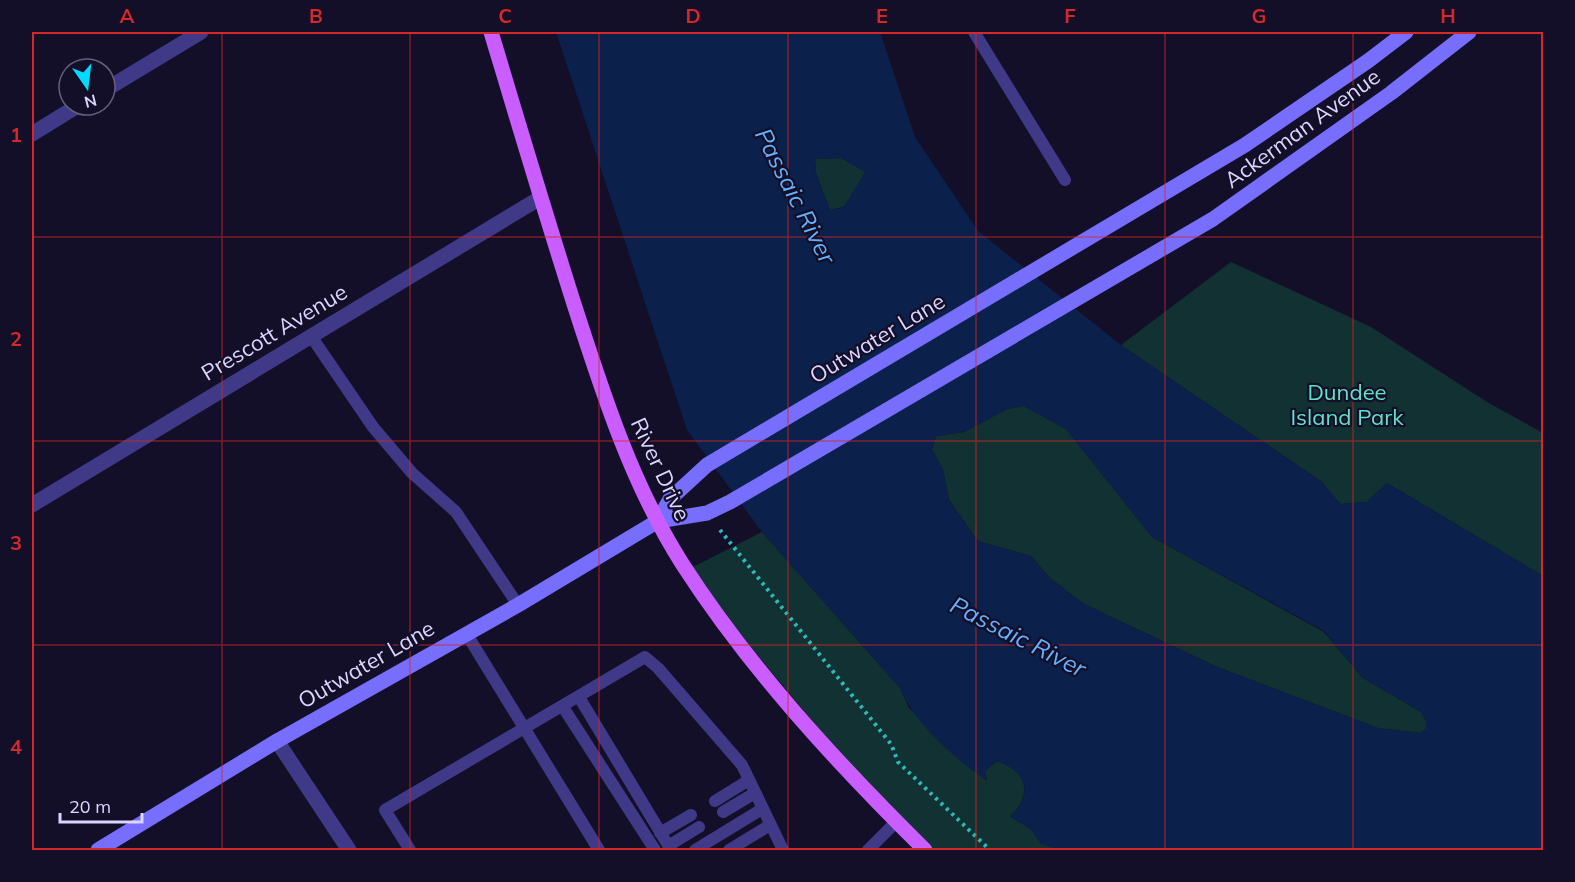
<svg xmlns="http://www.w3.org/2000/svg" width="1575" height="882" font-family="Mulish,sans-serif">
	<style>
		.green { fill: #123132 }
		.water { fill: #0b204a; fill-rule: evenodd }
		.lines { fill: none; stroke-linecap: round; stroke-linejoin: round }
		.path { stroke: #2dbbb9; stroke-width: 4; stroke-dasharray: 3 4.5; stroke-linecap: butt }
		.lane { stroke: #403987; stroke-width: 12 }
		.street { stroke: #403987; stroke-width: 15 }
		.secondary { stroke: #776dff; stroke-width: 15 }
		.primary { stroke: #c95dff; stroke-width: 15 }
		.grid { fill: none; stroke: #d62828; stroke-width: 1.5; stroke-opacity: 0.55 }
		.labels { text-anchor: middle; stroke-width: 4.5; stroke-linejoin: round; paint-order: stroke }
		.street-label { font-size: 22px; fill: #dcd6ff; stroke: #140f28 }
		.park-label { font-size: 22px; fill: #5fe2c7; stroke: #140f28 }
		.water-label { font-size: 24px; font-style: italic; fill: #64b0ff; stroke: #140f28 }
		.neatline { fill: none; stroke: #d62828; stroke-width: 2 }
		.grid-label { font-size: 20px; text-anchor: middle; font-weight: bold; fill: #d62828 }
	</style>
	<rect width="100%" height="100%" fill="#140f28"/>
	<!-- green -->
	<path class="green" d="M841 158 866 172 844 207 830 210 816 173 815 159Z
		M1231 262 1371 327 1487 402 1543 433V576L1387 483 1367 502 1340 504 1322 482 1121 345Z
		M1024 406 1066 429 1152 537 1324 632 1363 678 1421 712 1426 720V729L1420 733 1378 728 1215 666 1084 604 1050 578 1031 556 978 541 949 500 943 470 932 449 936 436 964 432 1007 409Z
		M762 532 900 688 909 708 987 780 985 771 997 761C1027 771 1033 793 1011 817L1031 829 1041 843 1061 850H928L896 822 687 570Z"/>
	<!-- water -->
	<path class="water" d="M556 32H880L915 137 978 231 1121 345 1322 482 1340 504 1367 502 1387 483 1543 576V850H1061L1041 844 1031 829 1010 816C1035 794 1026 771 997 761L985 771 987 781C954 757 916 726 900 688L762 532 687 430ZM841 158 865 172 844 207 830 210 816 173 815 159ZM1024 406 1066 429 1152 537 1324 631 1363 678 1421 712 1426 720V729L1420 733 1378 728 1215 666 1084 604 1050 578 1031 556 978 541 949 500 943 470 932 449 936 436 964 432 1007 409Z"/>
	<g class="lines">
		<!-- path -->
		<path class="path" d="M720 530 891 744 898 762 990 850"/>
		<!-- lane -->
		<path class="lane" d="M974 32 1065 180
			M311 336 373 427 412 473 456 512 518 605
			M466 633 599 850
			M579 697 671 850
			M563 707 655 850
			M715 801 749 780
			M723 812 755 793
			M660 833 691 815
			M668 846 699 827
			M410 850 385 810 645 657 658 668 742 765 783 850
			M695 850 762 809
			M729 850 770 825
			M868 850 896 822"/>
		<!-- street -->
		<path class="street" d="M105 90 201 32
			M32 134 79 105
			M32 505 540 198
			M277 741 349 850"/>
		<!-- secondary -->
		<path class="secondary" d="M658 521 670 499 707 465 1245 145 1368 61 1406 32
			M98 850 277 741 518 605 658 521 707 513 730 502 1213 219 1391 93 1469 32"/>
		<!-- primary -->
		<path class="primary" d="M491 32C518 122 545 213 574 304 603 394 632 485 683 565 750 669 837 763 925 850"/>
	</g>
	<!-- grid -->
	<path class="grid" d="M222 32V850M410 32V850M599 32V850M788 32V850M976 32V850M1165 32V850M1353 32V850M32 237H1544M32 441H1544M32 645H1544"/>
	<g class="labels">
		<!-- street labels -->
		<g class="street-label">
			<text transform="translate(1302 128) rotate(-36)" y="8">Ackerman Avenue</text>
			<text transform="translate(274 332) rotate(-31)" y="8">Prescott Avenue</text>
			<text transform="translate(877 338) rotate(-31)" y="8">Outwater Lane</text>
			<text transform="translate(661 469) rotate(65)" y="8">River Drive</text>
			<text transform="translate(366 664) rotate(-30)" y="8">Outwater Lane</text>
		</g>
		<!-- park labels -->
		<g class="park-label">
			<text x="1347" y="400">Dundee<tspan x="1347" dy="25">Island Park</tspan></text>
		</g>
		<!-- water labels -->
		<g class="water-label">
			<text transform="translate(795 196) rotate(63)" y="8">Passaic River</text>
			<text transform="translate(1018 637) rotate(27)" y="8">Passaic River</text>
		</g>
	</g>
	<!-- border -->
	<rect width="1575" height="882" fill="none" stroke="#140f28" stroke-width="66"/>
	<!-- north arrow -->
	<g transform="translate(87 87) rotate(166)"><circle r="28" fill="#140f28" stroke="#645f7e" stroke-width="1.5"/>
	<path d="M0-4.5L10 22L0 15L-10 22Z" fill="#02dbff"/>
	<text y="-9" font-size="16" font-weight="bold" text-anchor="middle" fill="#dcd6ff">N</text>
	</g>
	<!-- scale -->
	<path d="M60 813v9h82v-9" fill="none" stroke="#dcd6ff" stroke-width="3"/>
	<text x="69" y="813" font-size="18" fill="#dcd6ff" stroke="#140f28" stroke-width="4.5" paint-order="stroke">20 m</text>
	<rect x="33" y="33" width="1509" height="816" class="neatline"/>
	<g class="grid-label">
		<text x="127" y="23">A</text>
		<text x="316" y="23">B</text>
		<text x="505" y="23">C</text>
		<text x="693" y="23">D</text>
		<text x="882" y="23">E</text>
		<text x="1070" y="23">F</text>
		<text x="1259" y="23">G</text>
		<text x="1448" y="23">H</text>
		<text x="16" y="142">1</text>
		<text x="16" y="346">2</text>
		<text x="16" y="550">3</text>
		<text x="16" y="754">4</text>
	</g>
</svg>
